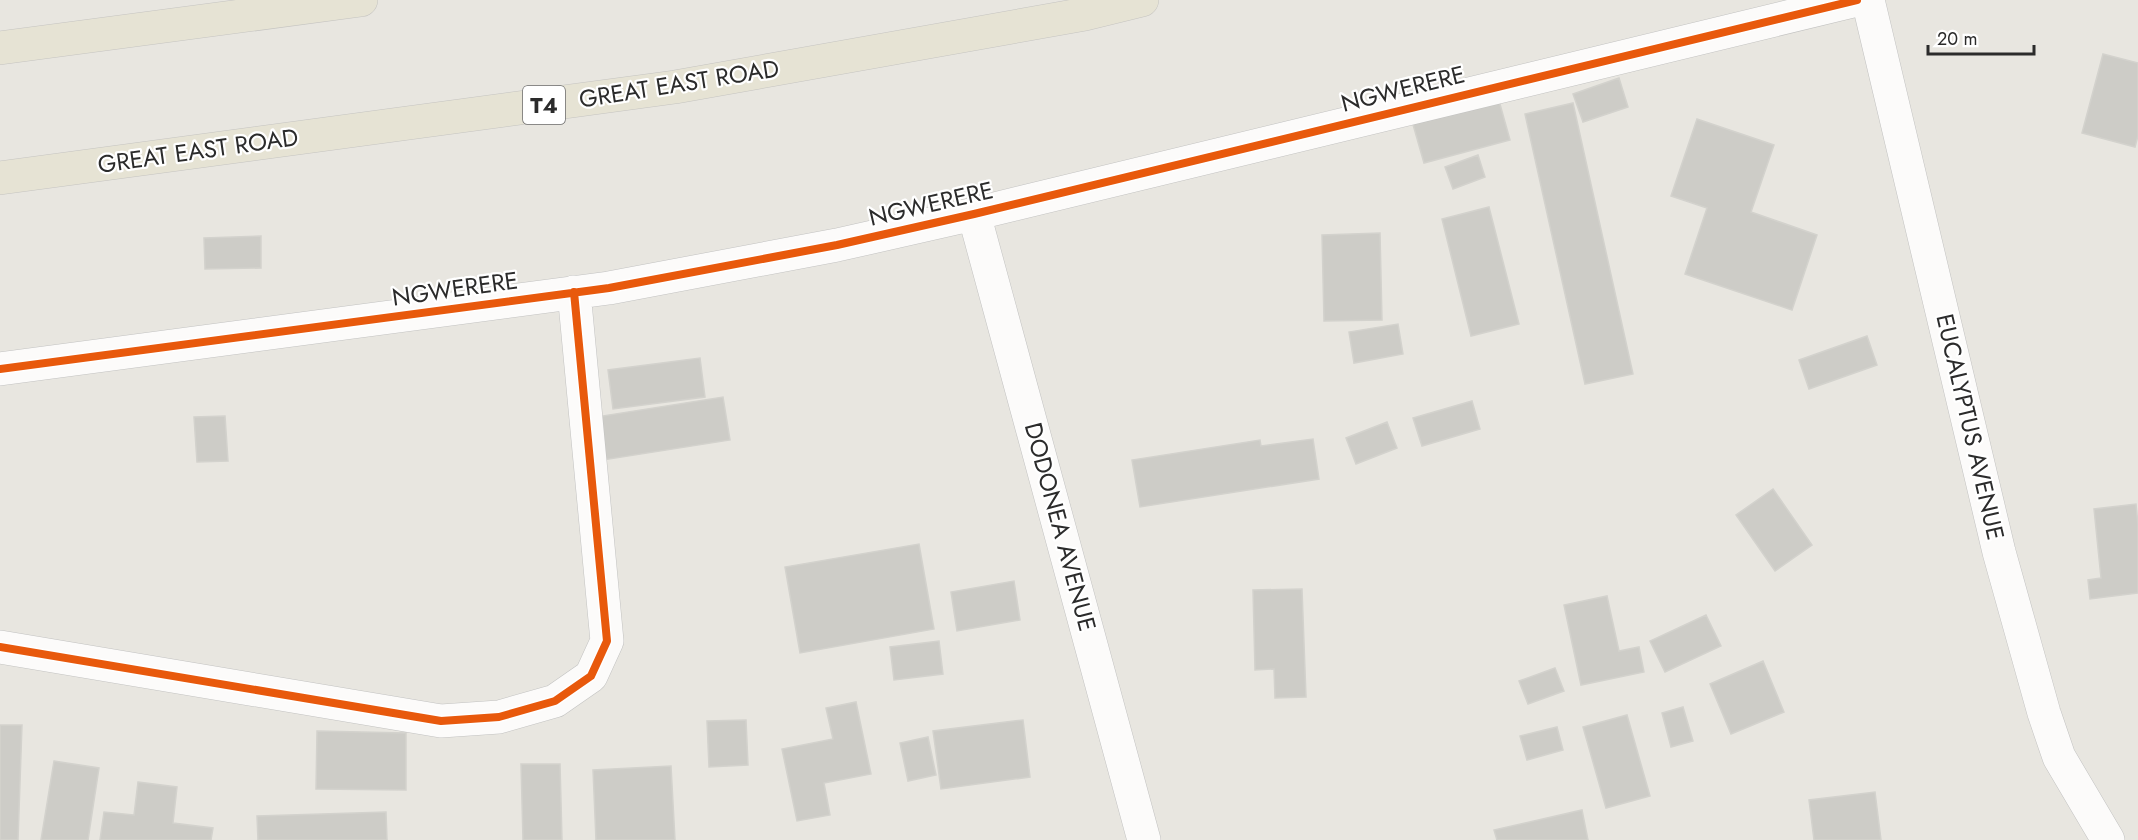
<svg xmlns="http://www.w3.org/2000/svg" width="2138" height="840" font-family="Jost,sans-serif">
	<style>
		.building { fill: #cdccc7; stroke: #d3d2cd; stroke-width: 1.5 }
		.lines { fill: none; stroke-linecap: round; stroke-linejoin: round }
		.minor-casing { stroke: #c2c2c1; stroke-width: 34 }
		.primary-casing { stroke: #c5c4c1; stroke-width: 34 }
		.minor { stroke: #fcfbfa; stroke-width: 33 }
		.primary { stroke: #e6e3d4; stroke-width: 33 }
		.cycleway-casing { stroke: #fff; stroke-width: 11 }
		.cycleway { stroke: #e8590c; stroke-width: 8 }
		.labels { text-anchor: middle; stroke-width: 4.5; stroke-linejoin: round; paint-order: stroke }
		.shield { fill: #fff; stroke: #6b6b6b; stroke-width: 1.5 }
		.shield-label { font-size: 22px; font-weight: bold; fill: #2b2b2b }
		.street-label { font-size: 24px; fill: #2b2b2b; stroke: #fff }
	</style>
	<rect width="100%" height="100%" fill="#e8e6e0"/>
	<!-- building -->
	<path class="building" d="M2103 54 2138 63V136L2135 147 2082 133Z
		M1619 78 1628 107 1583 122 1573 94Z
		M1498 97 1510 140 1424 163 1412 121Z
		M1573 103 1633 374 1585 384 1525 114Z
		M1697 119 1774 145 1751 212 1817 235 1792 310 1685 274 1707 208 1671 196Z
		M1478 155 1485 177 1453 189 1445 167Z
		M1489 207 1519 324 1471 336 1442 219Z
		M1380 233 1382 320 1324 321 1322 235Z
		M261 236V268L205 269 204 238Z
		M1398 324 1403 354 1354 363 1349 332Z
		M1867 336 1877 365 1809 389 1799 360Z
		M700 358 705 397 613 409 608 370Z
		M723 397 730 440 603 460 596 417Z
		M1472 401 1480 429 1422 446 1413 418Z
		M225 416 228 461 197 462 194 417Z
		M1387 422 1397 448 1356 464 1346 438Z
		M1313 439 1319 479 1140 507 1132 460 1260 440 1261 446Z
		M1773 489 1812 545 1775 571 1736 515Z
		M2136 504 2138 525V593L2090 599 2088 580 2101 578 2094 509Z
		M919 544 934 629 800 653 785 567Z
		M1014 581 1020 620 957 631 951 592Z
		M1302 589 1306 697 1275 698 1274 669 1255 670 1253 590Z
		M1607 596 1619 651 1639 647 1644 672 1581 685 1564 605Z
		M1706 615 1721 646 1665 672 1650 641Z
		M939 641 943 674 894 680 890 647Z
		M1763 661 1784 712 1731 734 1710 684Z
		M1555 668 1564 691 1528 704 1519 681Z
		M856 702 871 774 824 783 830 815 797 821 782 749 833 739 826 708Z
		M1683 707 1693 741 1671 747 1662 713Z
		M1627 715 1650 796 1606 808 1583 727Z
		M746 720 748 765 709 767 707 721Z
		M1023 720 1030 777 941 789 933 731Z
		M0 725H22L18 840H0Z
		M1557 727 1563 750 1527 760 1520 736Z
		M317 731 406 733V790L316 789Z
		M928 737 936 775 908 781 900 743Z
		M54 761 99 768 88 840H41Z
		M521 764H560L562 840H523Z
		M671 766 675 840H596L593 770Z
		M138 782 177 787 173 823 213 828 211 840H100L104 812 134 815Z
		M1875 792 1881 840H1814L1809 800Z
		M1582 810 1588 840H1497L1494 830Z
		M386 812 387 840H258L257 816Z"/>
	<g class="lines">
		<defs>
			<path id="minor" d="M1868 0 1999 552 2044 713 2059 757 2108 840
				M974 214 1144 840
				M0 369 609 288 837 245 974 214 1857 0
				M0 647 441 721 499 717 555 701 591 676 607 641 574 292"/>
			<path id="primary" d="M0 48 361 0
				M0 178 675 87 1085 14 1142 0"/>
		</defs>
		<!-- minor casing -->
		<use href="#minor" class="minor-casing"/>
		<!-- primary casing -->
		<use href="#primary" class="primary-casing"/>
		<!-- minor -->
		<use href="#minor" class="minor"/>
		<!-- primary -->
		<use href="#primary" class="primary"/>
		<defs>
			<path id="cycleway" d="M0 369 609 288 837 245 974 214 1857 0
				M0 647 441 721 499 717 555 701 591 676 607 641 574 292"/>
		</defs>
		<!-- cycleway casing -->
		<use href="#cycleway" class="cycleway-casing"/>
		<!-- cycleway -->
		<use href="#cycleway" class="cycleway"/>
	</g>
	<g class="labels">
		<!-- shield labels -->
		<rect class="shield" x="523" y="86" width="42" height="38" rx="4.5"/>
		<g class="shield-label">
			<text x="544" y="113">T4</text>
		</g>
		<!-- street labels -->
		<g class="street-label">
			<text transform="translate(679 84) rotate(-9)" y="8">GREAT EAST ROAD</text>
			<text transform="translate(1403 89) rotate(-14)" y="8">NGWERERE</text>
			<text transform="translate(198 151) rotate(-8)" y="8">GREAT EAST ROAD</text>
			<text transform="translate(931 204) rotate(-13)" y="8">NGWERERE</text>
			<text transform="translate(455 289) rotate(-8)" y="8">NGWERERE</text>
			<text transform="translate(1970 427) rotate(77)" y="8">EUCALYPTUS AVENUE</text>
			<text transform="translate(1060 527) rotate(75)" y="8">DODONEA AVENUE</text>
		</g>
	</g>
	<!-- scale -->
	<path d="M1928 45v9h106v-9" fill="none" stroke="#2b2b2b" stroke-width="3"/>
	<text x="1937" y="45" font-size="18" fill="#2b2b2b" stroke="#ffffff" stroke-width="4.5" paint-order="stroke">20 m</text>
</svg>
